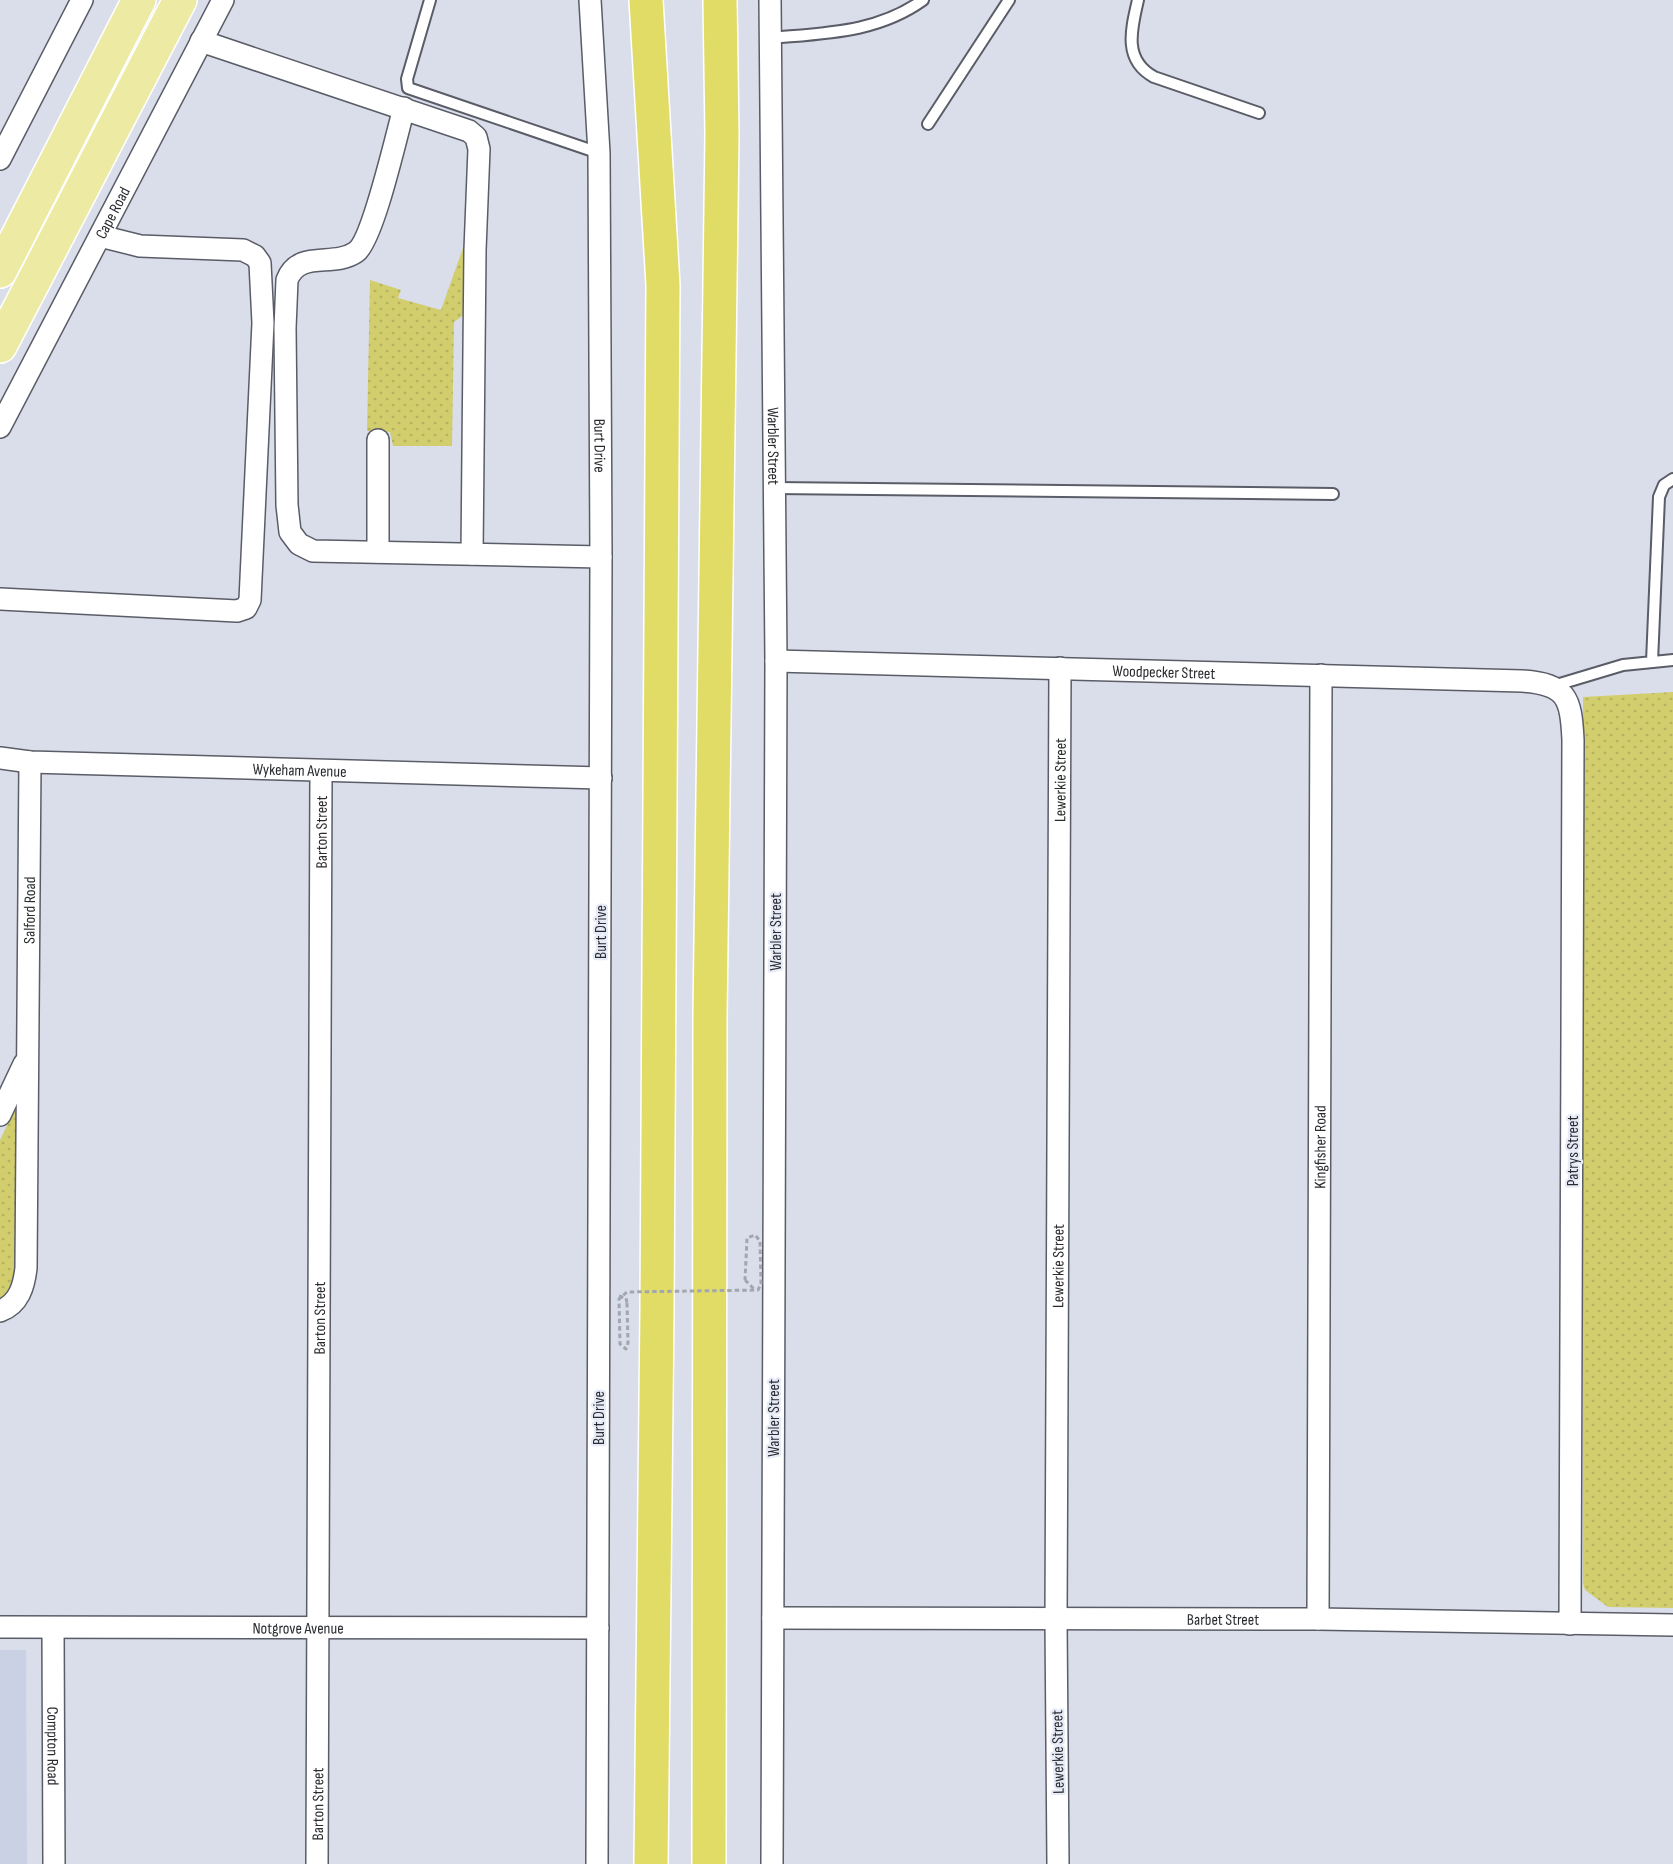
<svg xmlns="http://www.w3.org/2000/svg" width="1673" height="1864" font-family="'Sofia Sans Condensed',sans-serif">
	<style>
		.built { fill: #cbd1e4 }
		.park { fill: url(#park-dots) }
		.lines { fill: none; stroke-linecap: round; stroke-linejoin: round }
		.lane-casing { stroke: #5a5d67; stroke-width: 14 }
		.street-casing { stroke: #5a5d67; stroke-width: 24 }
		.primary-casing { stroke: #fff; stroke-width: 36 }
		.highway-casing { stroke: #fff; stroke-width: 36 }
		.path { stroke: #a3a6b0; stroke-width: 3; stroke-dasharray: 4.5 3; stroke-linecap: butt }
		.lane { stroke: #fff; stroke-width: 10 }
		.street { stroke: #fff; stroke-width: 21 }
		.primary { stroke: #edeaa3; stroke-width: 33 }
		.highway { stroke: #e1dc66; stroke-width: 33 }
		.path-bridge { stroke: #a3a6b0; stroke-width: 3; stroke-dasharray: 4.5 3; stroke-linecap: butt }
		.labels { text-anchor: middle; stroke-width: 4.5; stroke-linejoin: round; paint-order: stroke }
		.street-label { font-size: 16px; fill: #292b2f; stroke: #e7ebf7 }
	</style>
	<defs>
		<pattern id="park-dots" width="8" height="8" patternUnits="userSpaceOnUse" patternTransform="scale(1.5)"><rect width="8" height="8" fill="#d2ce6d"/><path d="M2 2h.1M6 6h.1" fill="none" stroke="#b4b15f" stroke-width="1.8" stroke-linecap="round"/></pattern>
	</defs>
	<rect width="100%" height="100%" fill="#dadeea"/>
	<!-- built -->
	<path class="built" d="M0 1650H26L27 1864H0Z"/>
	<!-- park -->
	<path class="park" d="M468 234 465 314 454 322 452 446H393L390 432 367 431 370 280 401 290 398 298 441 310Z
		M1673 692V1608L1608 1607 1585 1590 1583 1583V697Z
		M14 1111 18 1112 17 1276 7 1295 0 1301V1140Z"/>
	<g class="lines">
		<defs>
			<path id="lane" d="M430 0 407 79 408 88 599 153
				M1138 0C1131 30 1123 60 1154 77L1259 113
				M770 38C825 33 877 33 923 0
				M928 124 1009 0
				M774 488 1333 494
				M1652 662 1659 497 1664 485 1673 479
				M1553 686 1623 665 1673 660"/>
			<g id="street">
				<path id="s1" d="M590 0 599 153 601 557 597 1864"/>
				<path id="s2" d="M770 0 776 661 772 1864"/>
				<path d="M201 41 469 131 476 137 479 149 475 250 472 554"/>
				<path d="M404 108C397 133 373 240 356 252 333 268 299 249 287 280L285 328 287 505 290 532 299 544 313 551 601 557"/>
				<path d="M0 159 82 0"/>
				<path id="s3" d="M0 427 223 0"/>
				<path d="M378 552V440"/>
				<path d="M0 599 237 611 246 608 250 600 263 323 260 263 255 256 243 250 140 246 100 236"/>
				<path id="s4" d="M776 661 1522 681C1567 684 1571 698 1573 740L1570 1624"/>
				<path id="s5" d="M0 758 30 762 601 778"/>
				<path d="M0 1115 24 1064"/>
				<path id="s6" d="M0 1311C19 1304 24 1286 26 1268L30 762"/>
				<path id="s7" d="M773 1618 1318 1619 1673 1625"/>
				<path id="s8" d="M1318 1619 1321 675"/>
				<path id="s9" d="M0 1627 598 1628"/>
				<path id="s10" d="M53 1628 54 1864"/>
				<path id="s11" d="M317 1864 321 772"/>
				<path id="s12" d="M1058 1864 1056 1621 1060 668"/>
			</g>
			<path id="primary" d="M0 271 139 0
				M0 346 180 0"/>
			<path id="highway" d="M646 0 663 285 657 1309 651 1864
				M709 1864 710 1016 722 135 720 0"/>
		</defs>
		<!-- lane casing -->
		<use href="#lane" class="lane-casing"/>
		<!-- street casing -->
		<use href="#street" class="street-casing"/>
		<!-- primary casing -->
		<use href="#primary" class="primary-casing"/>
		<!-- highway casing -->
		<use href="#highway" class="highway-casing"/>
		<!-- path -->
		<path class="path" d="M745 1280 755 1290
			M619 1296 626 1298 627 1303"/>
		<!-- lane -->
		<use href="#lane" class="lane"/>
		<!-- street -->
		<use href="#street" class="street"/>
		<!-- primary -->
		<use href="#primary" class="primary"/>
		<!-- highway -->
		<use href="#highway" class="highway"/>
		<!-- path-bridge -->
		<path class="path-bridge" d="M627 1303 628 1343 626 1349 620 1344 619 1299 627 1292 758 1290 761 1284 760 1241 755 1235 747 1238 745 1280"/>
	</g>
	<g class="labels">
		<!-- street labels -->
		<g class="street-label">
			<text dy="6" stroke="none"><textPath href="#s3" startOffset="242">Cape Road</textPath></text>
			<text dy="6" stroke="none"><textPath href="#s1" startOffset="446">Burt Drive</textPath></text>
			<text dy="6" stroke="none"><textPath href="#s2" startOffset="446">Warbler Street</textPath></text>
			<text dy="6" stroke="none"><textPath href="#s4" startOffset="388">Woodpecker Street</textPath></text>
			<text dy="6" stroke="none"><textPath href="#s5" startOffset="300">Wykeham Avenue</textPath></text>
			<text dy="6" stroke="none"><textPath href="#s12" startOffset="1084">Lewerkie Street</textPath></text>
			<text dy="6" stroke="none"><textPath href="#s11" startOffset="1032">Barton Street</textPath></text>
			<text dy="6" stroke="none"><textPath href="#s6" startOffset="411">Salford Road</textPath></text>
			<text transform="translate(600 932) rotate(-90)" y="6">Burt Drive</text>
			<text transform="translate(775 932) rotate(-90)" y="6">Warbler Street</text>
			<text dy="6" stroke="none"><textPath href="#s8" startOffset="472">Kingfisher Road</textPath></text>
			<text transform="translate(1572 1151) rotate(-90)" y="6">Patrys Street</text>
			<text dy="6" stroke="none"><textPath href="#s12" startOffset="598">Lewerkie Street</textPath></text>
			<text dy="6" stroke="none"><textPath href="#s11" startOffset="546">Barton Street</textPath></text>
			<text transform="translate(598 1418) rotate(-90)" y="6">Burt Drive</text>
			<text transform="translate(773 1418) rotate(-90)" y="6">Warbler Street</text>
			<text dy="6" stroke="none"><textPath href="#s7" startOffset="450">Barbet Street</textPath></text>
			<text dy="6" stroke="none"><textPath href="#s9" startOffset="298">Notgrove Avenue</textPath></text>
			<text dy="6" stroke="none"><textPath href="#s10" startOffset="118">Compton Road</textPath></text>
			<text transform="translate(1057 1752) rotate(-91)" y="6">Lewerkie Street</text>
			<text dy="6" stroke="none"><textPath href="#s11" startOffset="60">Barton Street</textPath></text>
		</g>
	</g>
</svg>
